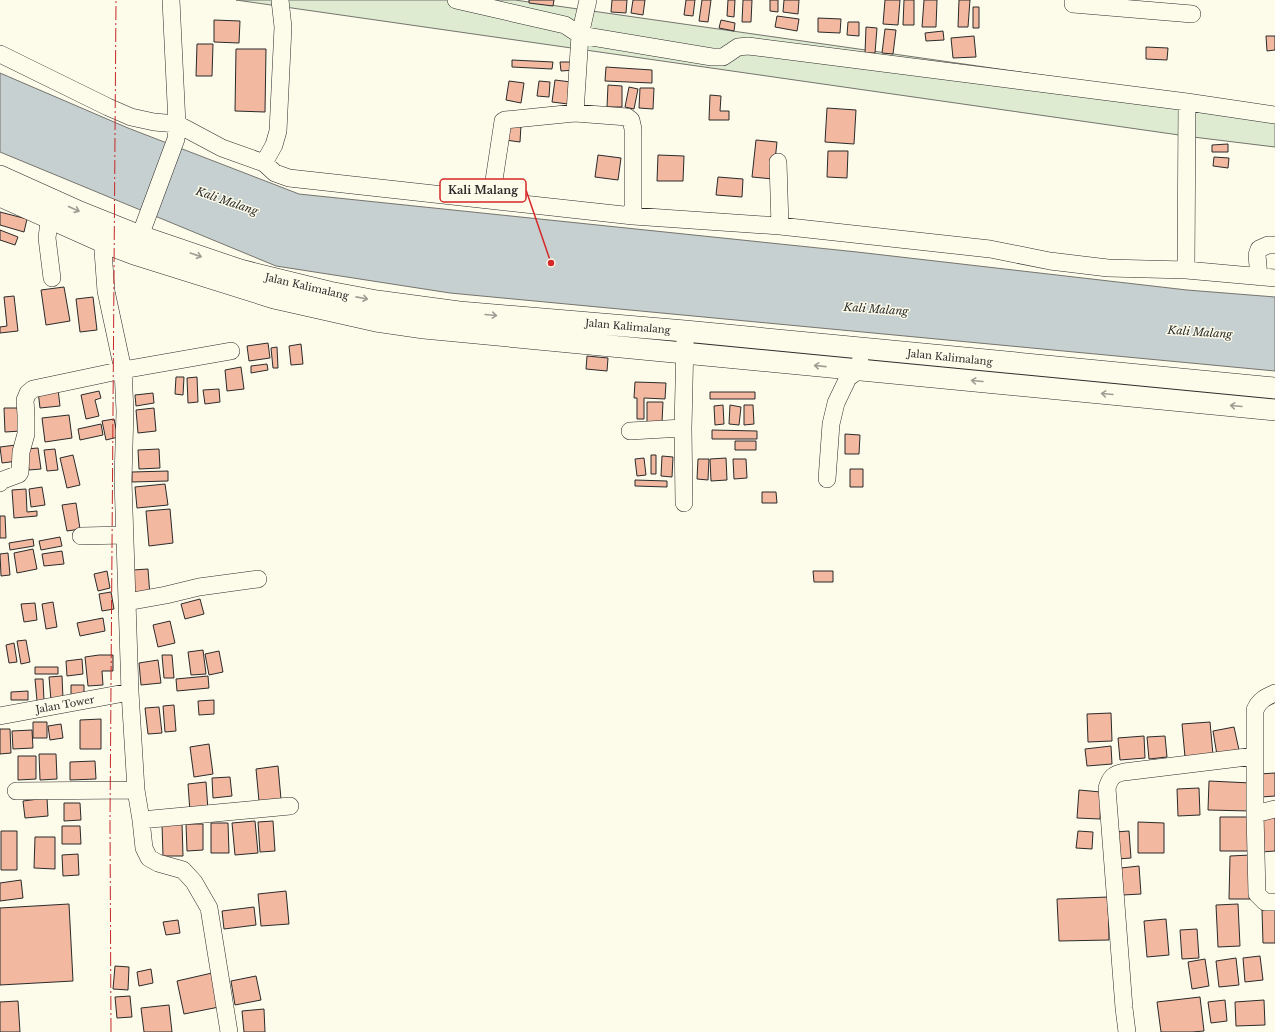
<svg xmlns="http://www.w3.org/2000/svg" width="1275" height="1032" font-family="'Libre Baskerville',serif">
	<style>
		.green { fill: #deebd1; stroke: #74746e }
		.water { fill: #c7d0d0; stroke: #74746e }
		.building { fill: #f2b8a0; stroke: #2b2b2b }
		.lines { fill: none; stroke-linecap: round; stroke-linejoin: round }
		.minor-casing { stroke: #2b2b2b; stroke-width: 18 }
		.major-casing { stroke: #2b2b2b; stroke-width: 22 }
		.minor { stroke: #fdfbea; stroke-width: 17 }
		.major { stroke: #fdfbea; stroke-width: 21 }
		.power { stroke: #c62828; stroke-width: 1; stroke-dasharray: 14 3 2 3; stroke-linecap: butt }
		.oneway { stroke: #9e9d94 }
		.labels { text-anchor: middle; stroke-width: 3; stroke-linejoin: round; paint-order: stroke }
		.street-label { font-size: 10px; fill: #2b2b2b; stroke: #fdfbea }
		.water-label { font-size: 11px; font-style: italic; fill: #2b2b2b; stroke: #fdfbea }
		.leader { fill: none; stroke: #d62828; stroke-width: 1.5 }
		.callout-dot { fill: #d62828; stroke: #fdfbea; stroke-width: 1.5 }
		.callout { fill: #fdfbea; stroke: #d62828; stroke-width: 1.5 }
		.callout-label { font-size: 11px; text-anchor: middle; font-weight: bold; fill: #2b2b2b }
	</style>
	<rect width="100%" height="100%" fill="#fdfbea"/>
	<!-- green -->
	<path class="green" d="M236 0H515L1237 103 1275 107V147L1193 137Z"/>
	<!-- water -->
	<path class="water" d="M0 73 128 128 299 194 857 252 1187 290 1275 297V371L450 293 276 266 0 152Z"/>
	<!-- building -->
	<path class="building" d="M529 0H554L553 6 529 3Z
		M612 0H627L626 13 611 12Z
		M633 0H645L643 15 631 13Z
		M686 0H695L693 16 684 15Z
		M702 0H711L708 22 699 21Z
		M728 0H735L734 17 727 16Z
		M743 0H752L751 22H742Z
		M770 0H778V12L770 11Z
		M784 0H799L798 14 783 12Z
		M885 0H900L898 25 883 24Z
		M904 0H914V25H903Z
		M924 0H937L936 27H922Z
		M959 0H970L968 27H958Z
		M973 7H979V28H973Z
		M777 16 799 19 797 31 775 27Z
		M818 18 841 19 840 33 818 32Z
		M214 20 240 21 239 43 214 42Z
		M721 20 735 23 734 31 719 28Z
		M848 22H859V36L847 35Z
		M866 27 877 28 875 53H865Z
		M885 29 896 30 893 54 882 53Z
		M943 31 944 40 926 41 925 33Z
		M974 36 976 57 953 58 951 38Z
		M1266 36H1275V50L1267 51Z
		M197 44H213L212 76H196Z
		M1146 47 1168 48 1167 60 1146 59Z
		M236 49H266L265 112 235 111Z
		M512 60 553 62 552 69 512 67Z
		M560 62H574L575 70 561 71Z
		M606 67 652 70V83L605 81Z
		M555 80 571 82 568 104 552 102Z
		M509 81 524 83 521 103 506 100Z
		M539 81 550 82 549 97 537 96Z
		M608 85 622 86V107H607Z
		M629 87 638 89 634 109 625 107Z
		M640 88H654L653 109 639 108Z
		M710 95 721 96 720 111H729V120H709Z
		M827 108 856 110 854 144 825 142Z
		M506 124 521 125 520 142 505 140Z
		M756 140 777 142 773 179 752 177Z
		M1228 144V152H1212V145Z
		M828 151H848L847 178 827 177Z
		M598 155 621 158 618 180 595 177Z
		M658 155 684 156 683 181H657Z
		M1214 157 1229 158 1228 168 1213 166Z
		M718 177 743 179 742 197 716 195Z
		M0 212 27 219 24 232 0 225Z
		M0 230 18 237 15 245 0 240Z
		M64 287 70 321 46 325 41 290Z
		M14 296 18 331 0 333V327L7 326 4 297Z
		M93 297 97 330 80 332 76 299Z
		M268 343 270 358 249 361 247 346Z
		M301 344 303 364 291 365 289 346Z
		M277 347 278 368H273L271 348Z
		M587 356 608 358 607 371 586 369Z
		M267 364 268 370 251 373V366Z
		M241 367 244 389 227 391 225 370Z
		M176 377H184L183 395 175 394Z
		M197 377 198 402 188 403 187 378Z
		M635 382 666 383 665 399 644 398V419H637V398H634Z
		M58 389 60 406 40 408 38 391Z
		M219 389 220 402 205 404 203 390Z
		M99 391 101 398 95 400 99 416 86 419 81 395Z
		M710 392H755V399H710Z
		M153 393 154 403 136 406 135 395Z
		M647 402H663L662 422H647Z
		M723 405 724 424 715 425 714 406Z
		M730 405 741 407 739 425 729 424Z
		M744 405H753L754 424 744 425Z
		M4 408H19L21 431 5 432Z
		M154 408 156 431 138 433 136 410Z
		M69 415 72 438 45 442 42 418Z
		M114 419 118 437 106 440 102 421Z
		M101 424 103 435 80 440 78 429Z
		M712 430 757 431V439H712Z
		M845 434 860 435 859 454H845Z
		M735 441H756V450H735Z
		M16 445 18 461 2 463 0 447Z
		M38 448 41 469 29 470 26 449Z
		M55 449 58 470 47 471 44 450Z
		M159 449 160 468 139 469 138 450Z
		M73 455 80 485 67 488 60 458Z
		M651 455H656V474H651Z
		M662 456 673 457 672 477 661 476Z
		M644 458 646 475 637 476 635 459Z
		M726 458 727 480 711 481 710 459Z
		M698 459H709L708 480 697 479Z
		M733 459H746L747 478 734 479Z
		M850 469H863V487H850Z
		M168 471V481L132 482V472Z
		M635 480 667 481V487L635 486Z
		M165 484 168 505 137 508 135 487Z
		M42 487 45 505 31 507 29 489Z
		M26 489 27 512 37 511V516L14 518 12 490Z
		M762 492H776L777 503H762Z
		M76 503 80 529 67 531 62 505Z
		M170 509 173 543 149 546 146 511Z
		M0 516H5L6 538H0Z
		M60 537 62 546 41 550 39 541Z
		M33 539 34 546 10 550 9 543Z
		M33 549 37 569 17 573 14 553Z
		M62 551 64 564 44 566 42 554Z
		M8 553 10 575 1 576 0 554Z
		M148 569 150 596 135 597 133 570Z
		M107 571 110 588 98 591 94 574Z
		M813 571H833V582H814Z
		M111 592 114 609 102 611 99 594Z
		M200 599 204 614 185 619 181 604Z
		M53 602 57 627 46 629 42 604Z
		M35 603 37 620 24 622 21 604Z
		M103 618 105 631 80 636 77 623Z
		M170 621 175 643 158 647 153 625Z
		M26 640 30 662 21 664 17 641Z
		M14 643 17 662 9 663 6 645Z
		M203 650 206 674 191 675 188 652Z
		M219 651 223 672 209 675 205 654Z
		M99 655H113V671H102L103 685 88 686 85 657Z
		M162 655H172L174 678H164Z
		M82 659 83 674 67 676 66 661Z
		M158 660 161 683 141 685 139 663Z
		M35 667H58V674H35Z
		M62 676 63 699 51 700 49 677Z
		M208 676 209 688 177 691 176 679Z
		M35 679H43L44 701H37Z
		M71 685H84V698H71Z
		M28 691V700H11V692Z
		M214 700V714L199 715 198 701Z
		M174 705 176 731 165 732 163 706Z
		M159 707 162 733 148 734 145 708Z
		M1111 713 1112 741 1088 742 1087 714Z
		M101 719V749H80V720Z
		M33 722H47V738H33Z
		M1210 722 1213 755 1185 757 1182 724Z
		M61 724 63 738 50 740 48 726Z
		M1234 727 1239 750 1217 755 1213 731Z
		M0 729H10L11 753 0 754Z
		M32 730 33 748 13 749 12 731Z
		M1144 736 1145 758 1120 760 1118 738Z
		M1165 736 1167 757 1149 759 1147 737Z
		M209 744 213 774 194 777 190 747Z
		M1111 746 1112 764 1087 766 1085 749Z
		M39 754H56L57 779 40 780Z
		M18 756H36V779L18 780Z
		M95 761 96 779 70 780V762Z
		M278 766 281 799 259 801 256 769Z
		M1275 773V796L1261 797 1259 774Z
		M230 777 232 796 213 798 212 778Z
		M1209 781 1251 783 1250 811 1208 810Z
		M206 782 208 810 190 812 188 784Z
		M1199 788 1200 815 1178 816 1177 789Z
		M1079 790 1101 792 1100 819 1077 818Z
		M47 798 48 816 25 818 23 801Z
		M64 803H80L81 820 64 821Z
		M1275 813V851L1261 852 1257 815Z
		M1220 817H1250V851H1220Z
		M255 821 258 853 235 855 232 823Z
		M273 821 275 851 260 852 258 822Z
		M1138 822 1164 823V853H1138Z
		M182 823 183 856H163L162 824Z
		M211 823H228L229 853H211Z
		M186 824H203V850L187 851Z
		M62 826H80L81 844H62Z
		M1 831H17V870H1Z
		M1078 831 1093 832 1092 849 1076 848Z
		M1129 831 1131 858 1117 859 1115 832Z
		M35 837H55V869L34 868Z
		M78 854 79 875 63 876 62 855Z
		M1251 855V899H1229L1230 856Z
		M1139 866 1141 894 1123 895 1121 868Z
		M21 880 23 898 0 901V883Z
		M286 891 289 924 261 926 258 894Z
		M1108 897 1109 940 1059 941 1057 899Z
		M69 904 73 981 0 985V908Z
		M1238 904 1240 946 1218 947 1216 905Z
		M254 907 256 925 224 929 222 911Z
		M1262 910H1275V943H1263Z
		M1166 919 1169 955 1147 957 1144 921Z
		M178 920 180 933 166 935 163 922Z
		M1197 929 1199 958 1182 959 1180 930Z
		M1260 956 1263 980 1245 982 1243 958Z
		M1236 958 1239 985 1219 987 1216 961Z
		M1205 959 1209 986 1192 989 1188 962Z
		M115 966 129 967 128 990 113 989Z
		M151 969 153 983 139 986 137 972Z
		M212 973 219 1007 184 1014 177 981Z
		M256 976 261 1000 235 1005 231 981Z
		M130 996 132 1017 117 1018 115 997Z
		M1200 997 1204 1031 1192 1032H1161L1157 1002Z
		M1225 1000 1227 1021 1211 1023 1208 1002Z
		M1264 1000 1265 1025 1236 1026 1235 1002Z
		M18 1001 20 1032H0V1002Z
		M169 1005 172 1032H144L141 1008Z
		M264 1009 265 1032H244L242 1011Z"/>
	<g class="lines">
		<defs>
			<path id="minor" d="M456 0 565 25 580 35 712 57H723L738 47 748 46 1187 102 1275 115
				M1073 0V4L1192 14
				M0 54 108 107 131 117 154 122 177 124 222 148 264 163 275 173 289 178 633 216 780 226 990 249 1050 261 1108 268 1186 270 1275 278
				M575 113 580 35 588 0
				M778 162 780 226
				M264 163 274 145 278 131 283 27 280 0
				M491 200 503 121 505 120 575 113 627 117 631 120 633 129V216
				M51 205 47 238 52 278
				M108 232 103 251 106 291 123 370 125 411 123 480 130 692 136 790 141 820 144 848 149 858 158 863 183 870 194 882 209 908 229 1032
				M140 236 176 139 177 124 171 0
				M1186 270 1187 102
				M1259 277 1257 255 1259 249 1268 245H1275
				M630 431 683 428
				M827 479 831 424 836 403 848 378 859 370 860 362
				M0 483 3 480 19 474 20 472 21 452 26 434V415L25 400 28 393 33 389 123 370 231 351
				M684 503 683 428 685 341
				M81 536 125 535
				M127 602 166 595 199 587 258 579
				M0 716 130 692
				M1255 756V814L1257 894 1265 902H1275
				M16 791 136 790
				M1255 814 1275 809
				M141 820 290 806
				M1127 1032 1124 1008 1107 788C1110 778 1113 774 1124 772L1255 756V710C1259 700 1266 697 1275 693"/>
			<path id="major" d="M0 176 80 212 140 236 240 270 329 292 377 301 459 312 685 331 1275 388
				M0 196 105 243 134 254 274 298 376 321 424 328 1275 410"/>
		</defs>
		<!-- minor casing -->
		<use href="#minor" class="minor-casing"/>
		<!-- major casing -->
		<use href="#major" class="major-casing"/>
		<!-- minor -->
		<use href="#minor" class="minor"/>
		<!-- major -->
		<use href="#major" class="major"/>
		<!-- power -->
		<path class="power" d="M111 1032 110 822 116 0"/>
	</g>
	<!-- one-way arrows -->
	<defs><path id="oneway-shaft" d="M-6 0H5M1.5-3L5.5 0L1.5 3" fill="none" stroke-width="1.6" stroke-linecap="round" stroke-linejoin="round"/></defs>
	<g class="oneway">
		<use href="#oneway-shaft" transform="translate(74 209) rotate(24)"/>
		<use href="#oneway-shaft" transform="translate(196 255) rotate(19)"/>
		<use href="#oneway-shaft" transform="translate(362 298) rotate(11)"/>
		<use href="#oneway-shaft" transform="translate(491 315) rotate(5)"/>
		<use href="#oneway-shaft" transform="translate(820 366) rotate(-174)"/>
		<use href="#oneway-shaft" transform="translate(977 381) rotate(-175)"/>
		<use href="#oneway-shaft" transform="translate(1107 394) rotate(-175)"/>
		<use href="#oneway-shaft" transform="translate(1236 406) rotate(-175)"/>
	</g>
	<g class="labels">
		<!-- street labels -->
		<g class="street-label">
			<text transform="translate(307 286) rotate(13)" y="4">Jalan Kalimalang</text>
			<text transform="translate(628 326) rotate(5)" y="4">Jalan Kalimalang</text>
			<text transform="translate(950 357) rotate(6)" y="4">Jalan Kalimalang</text>
			<text transform="translate(65 704) rotate(-10)" y="4">Jalan Tower</text>
		</g>
		<!-- water labels -->
		<g class="water-label">
			<text transform="translate(227 201) rotate(19)" y="4">Kali Malang</text>
			<text transform="translate(876 309) rotate(4)" y="4">Kali Malang</text>
			<text transform="translate(1200 332) rotate(4)" y="4">Kali Malang</text>
		</g>
	</g>
	<!-- callouts -->
	<path class="leader" d="M551 263L526 190"/>
	<circle class="callout-dot" cx="551" cy="263" r="4"/>
	<rect class="callout" x="440" y="179" width="86" height="23" rx="4"/>
	<g class="callout-label">
		<text x="483" y="194">Kali Malang</text>
	</g>
</svg>
